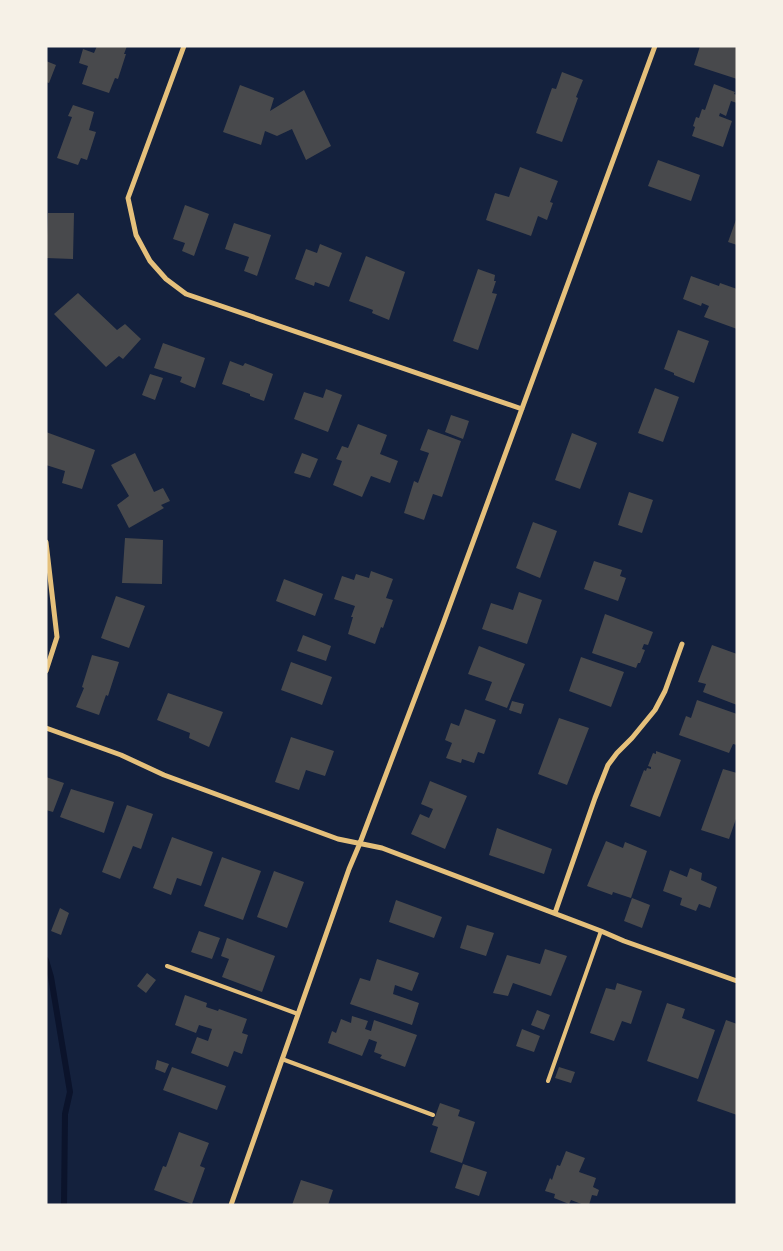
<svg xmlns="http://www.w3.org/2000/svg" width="783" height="1251" font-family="'Source Sans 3',sans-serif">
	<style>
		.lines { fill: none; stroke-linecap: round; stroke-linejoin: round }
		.stream { stroke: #0b132b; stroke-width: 6 }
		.building { fill: #48494c }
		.service { stroke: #e5c07b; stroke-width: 4 }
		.minor { stroke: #e5c07b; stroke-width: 5 }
	</style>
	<rect width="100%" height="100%" fill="#14213d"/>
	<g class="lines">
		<!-- stream -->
		<path class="stream" d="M46 960 51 977 70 1092 65 1114 64 1205"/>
	</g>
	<!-- building -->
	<path class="building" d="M97 46H127L124 54H126L118 79 115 78 109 93 82 84 88 66 79 63 83 49 94 53Z
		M700 46H737V79L694 65Z
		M46 61 56 65 49 83 46 82Z
		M562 72 583 80 576 97 578 98 562 142 536 133 552 88 556 89Z
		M714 84 735 92 734 94 737 95V103L731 101 726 116 720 113 719 116 732 121 723 147 692 136 695 127 693 126 696 117 699 118 702 109 705 110Z
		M240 85 274 98 270 111 304 90 331 146 306 160 292 129 277 136 265 131 261 145 223 132Z
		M73 105 94 112 89 130 96 132 87 160 81 158 78 165 57 158 72 117 68 116Z
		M658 160 700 175 691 201 648 186Z
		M520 167 558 181 550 202 553 203 547 220 538 216 531 236 486 220 495 193 509 197Z
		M185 205 209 214 194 256 182 251 185 243 173 239Z
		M48 213H74L73 259 46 258Z
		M737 217V245L728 242Z
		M234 223 271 235 257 276 244 271 249 257 225 249Z
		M320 244 342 253 329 287 315 282 314 286 295 279 306 249 317 253Z
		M366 256 405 272 389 320 372 313 373 310 349 301Z
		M478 269 495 275 494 281H496L492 293 497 294 478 350 453 341Z
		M691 276 719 286 720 283 737 289V329L704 317 709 306 702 303 701 306 683 299Z
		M78 293 117 330 125 324 141 339 123 359 119 356 106 367 54 314Z
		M678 330 709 341 694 383 674 375V373L664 369Z
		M163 343 205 358 195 388 180 382 182 377 154 368Z
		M230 361 243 366 245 363 273 374 264 401 250 396V394L222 384Z
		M150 374 163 378 155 400 142 395Z
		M655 388 679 397 663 442 638 433Z
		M326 389 342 395 328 432 294 419 304 392 323 398Z
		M451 415 469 421 463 439 445 432Z
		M358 424 387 435 380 454 398 461 390 483 371 476 362 497 333 485 342 461 336 459 342 446 348 448Z
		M428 429 461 441 442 497 433 494 424 520 404 513 414 481 418 483 429 453 420 450Z
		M46 432 95 450 82 489 62 483 65 471 46 465Z
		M572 433 597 443 580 489 555 480Z
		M135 453 154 492 163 488 170 501 161 505 164 508 129 528 117 505 129 496 111 465Z
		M302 453 318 459 310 478 294 473Z
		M629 492 653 500 642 533 618 525Z
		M533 522 557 531 540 578 516 568Z
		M125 538 163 540 162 584 122 583Z
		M594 561 622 570 620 576 626 578 618 601 584 589Z
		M371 571 393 579 386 598 393 600 383 628 381 627 375 644 348 634 353 617H351L355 606 334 599 342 576 354 580 356 574 369 578Z
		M284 579 323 594 315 616 276 601Z
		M519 592 542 600 527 644 482 629 491 603 513 610Z
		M116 596 145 606 129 648 101 638Z
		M605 614 653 632 648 645 644 644 642 649 645 650 640 663H638L636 668 592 653Z
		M303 635 331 646 326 661 297 651Z
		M712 645 737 654V705L703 692 706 684 698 682Z
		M479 646 525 664 507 708 485 700 492 682 468 674Z
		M92 655 119 662 108 696 106 695 99 715 76 707 84 688 82 687Z
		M581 657 624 672 611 707 569 691Z
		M291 662 332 677 322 705 281 690Z
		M168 693 223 712 209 747 189 738 190 733 157 720Z
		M697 700 737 714V745L733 744 729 753 679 735 686 716 691 718Z
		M512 701 524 704 521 714 509 710Z
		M465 709 496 720 484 754 478 752 474 763 462 759 461 763 446 758 452 743 445 740 451 723 459 726Z
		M559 718 589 728 567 785 538 774Z
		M291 737 334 751 325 776 306 770 299 790 275 782Z
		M656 751 681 760 660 817 630 806 644 770 646 771 647 768 651 769V767L648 766 653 753 656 754Z
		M723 769 737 773V816L729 839 701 830Z
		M46 777 64 783 53 812 46 810Z
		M430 781 467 796 445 849 411 834 420 814 429 818 433 809 421 804Z
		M71 789 114 802 104 833 60 817Z
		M127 805 153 814 141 849 133 846 120 879 102 872Z
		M497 828 552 849 544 874 489 855Z
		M172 837 213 852 201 886 177 878 171 895 153 888Z
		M606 841 623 848 625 842 647 851 631 898 613 892 612 895 587 886Z
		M222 857 261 871 243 920 204 906Z
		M690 868 702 873 701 880 717 887 710 908 699 904 696 911 680 905 682 898 663 891 670 870 687 877Z
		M274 871 304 882 287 928 257 917Z
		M632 898 650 905 642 928 624 921Z
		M396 900 442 917 434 938 389 922Z
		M60 908 69 913 61 935 51 931Z
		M467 925 494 933 486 956 460 948Z
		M199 931 220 938 212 959 191 952Z
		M227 938 275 956 262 992 222 977 229 959 221 956Z
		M545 949 567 956 551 996 513 983 508 996 493 993 507 955 540 964Z
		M377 959 419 973 412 991 395 985 393 994 419 1003 412 1025 350 1004 360 978 370 981Z
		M147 973 156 980 146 993 137 986Z
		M617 983 642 991 631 1024 622 1021 614 1041 590 1033 606 988 615 990Z
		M185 995 207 1003 206 1007 218 1011 219 1009 247 1019 242 1033 248 1035 242 1054 234 1051 228 1067 191 1053 197 1037 208 1041 212 1029 199 1025 196 1033 175 1025Z
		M667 1003 685 1009 682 1018 715 1030 698 1079 647 1061Z
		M537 1010 550 1015 544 1030 531 1025Z
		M352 1016 368 1021 365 1029 371 1031 374 1020 417 1035 405 1067 380 1058 382 1055 374 1052 377 1042 369 1039 362 1056 328 1043 332 1031 336 1033 341 1019 351 1023Z
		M726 1020 737 1024V1115L697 1101Z
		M522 1029 540 1036 534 1052 516 1046Z
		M157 1060 169 1064 165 1073 155 1069Z
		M172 1067 226 1086 217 1110 163 1090Z
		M559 1067 575 1072 571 1083 555 1078Z
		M440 1103 460 1110 458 1116 475 1122 462 1163 430 1152 438 1127 432 1125Z
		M179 1132 209 1143 200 1166 205 1168 192 1204 154 1190 163 1166 166 1167Z
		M566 1151 585 1158 579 1172 596 1178 593 1187 599 1190 597 1196 592 1195 589 1205H584L571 1200 569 1204 554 1198 555 1194 545 1191 550 1178 552 1180 557 1165 560 1166Z
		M463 1164 487 1172 479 1196 455 1188Z
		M301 1180 333 1190 328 1205H292Z"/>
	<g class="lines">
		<!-- service -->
		<path class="service" d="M167 966 298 1014
			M282 1059 433 1115
			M548 1081 601 931"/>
		<!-- minor -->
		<path class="minor" d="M184 46 128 198 136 235 150 261 166 279 186 294 522 409
			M46 671 57 637 46 542
			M46 728 121 755 164 775 338 839 382 848 601 931 624 941 737 981
			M555 913 595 798 608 765 617 753 632 738 655 710 665 691 682 644
			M231 1205 349 869 360 843 443 624 655 46"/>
	</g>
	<!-- border -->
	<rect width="783" height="1251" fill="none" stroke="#f6f1e7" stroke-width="95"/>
</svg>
